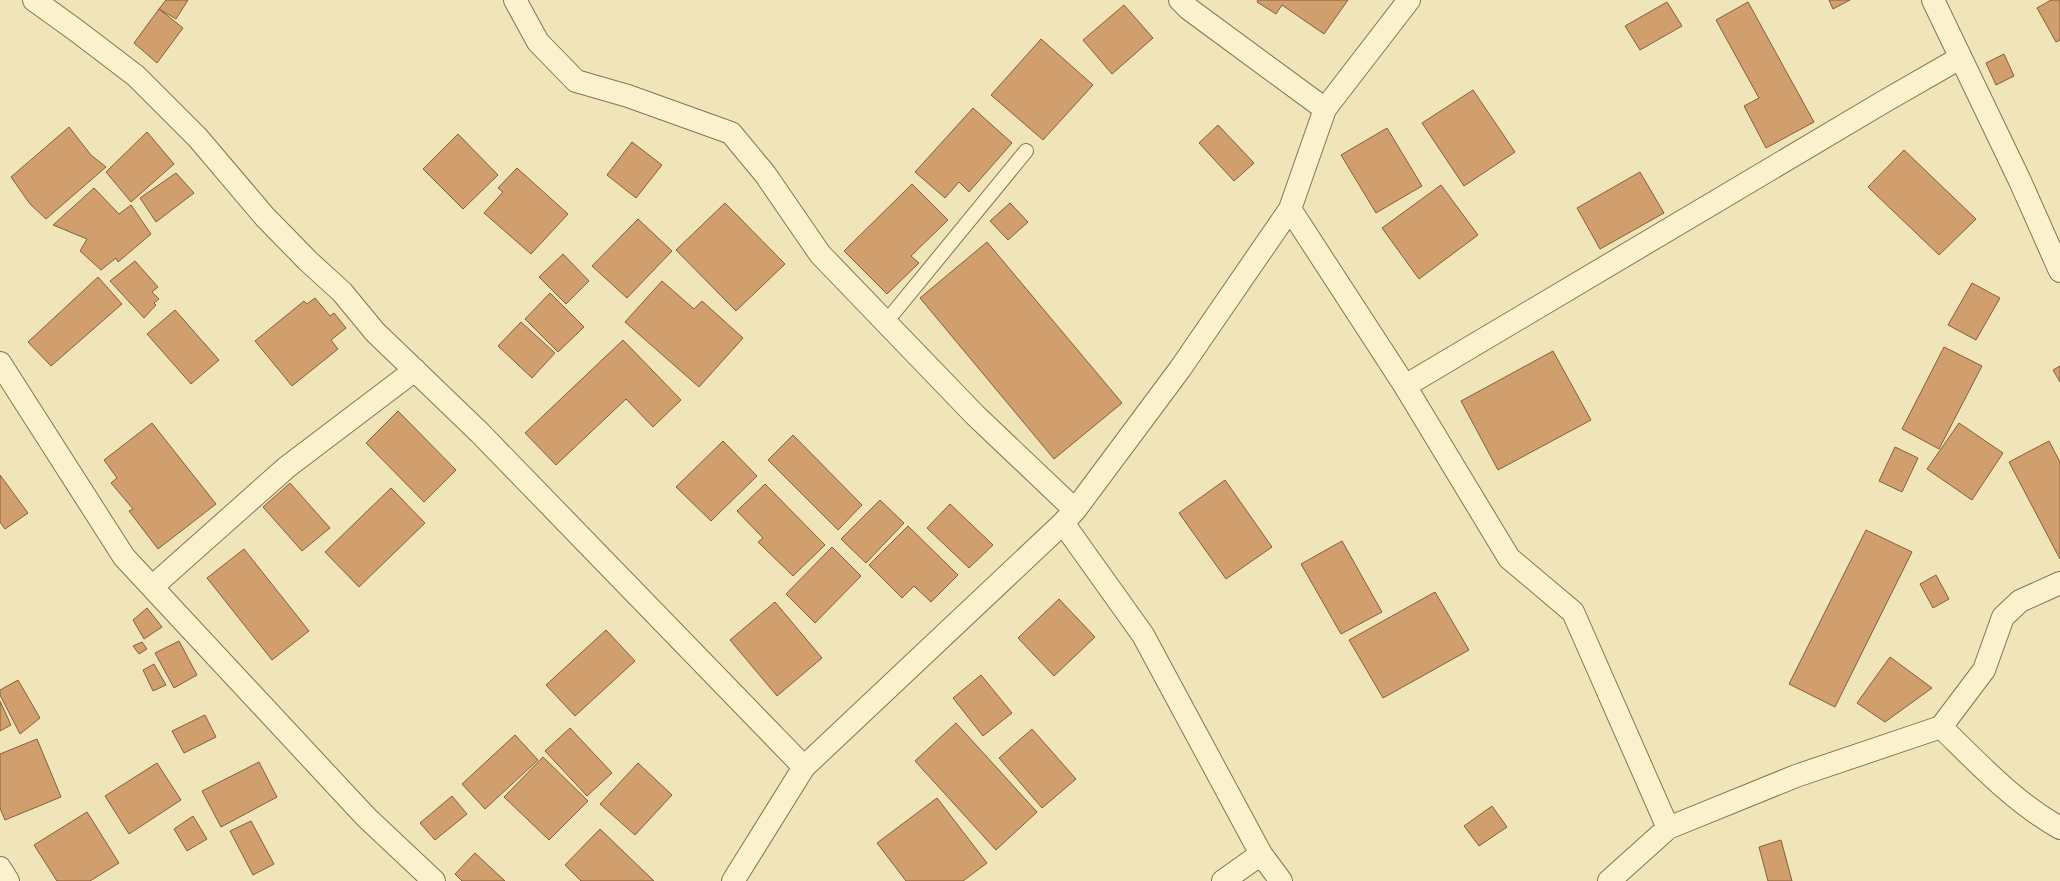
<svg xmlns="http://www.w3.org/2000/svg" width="2060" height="881" font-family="'Crimson Pro',serif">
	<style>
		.building { fill: #d19f6d; stroke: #885e38 }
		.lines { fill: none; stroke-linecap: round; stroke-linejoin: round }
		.lane-casing { stroke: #877353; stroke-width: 16 }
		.street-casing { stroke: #877353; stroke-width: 24 }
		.lane { stroke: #fbf1cd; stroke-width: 14 }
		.street { stroke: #fbf1cd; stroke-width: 22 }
	</style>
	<rect width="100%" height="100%" fill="#f0e5b9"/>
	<!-- building -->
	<path class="building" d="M166 0H188L176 19 159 9Z
		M1258 0H1348L1324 34 1282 5 1276 14 1257 2Z
		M1829 0H1850L1833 9Z
		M2051 0H2060V40L2056 42 2037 8Z
		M1667 2 1682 26 1640 50 1625 26Z
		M1748 2 1814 122 1766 148 1744 106 1759 98 1716 20Z
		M1124 5 1153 38 1112 74 1083 40Z
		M159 9 183 28 157 63 134 43Z
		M1041 39 1093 85 1043 140 991 95Z
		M2004 54 2014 76 1996 85 1986 63Z
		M1473 90 1515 152 1464 186 1422 123Z
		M973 108 1012 143 969 192 959 182 945 198 915 172Z
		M1218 125 1254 163 1234 181 1199 143Z
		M69 127 91 155 106 167 46 219 30 204 11 177Z
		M1387 128 1422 186 1376 213 1341 155Z
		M147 132 174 164 131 202 106 172Z
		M458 134 498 175 463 209 423 169Z
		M632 142 662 165 636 198 607 175Z
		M1904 150 1976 219 1939 255 1868 187Z
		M517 168 568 214 531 254 484 213 503 192 498 188Z
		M1640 172 1664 213 1600 249 1577 208Z
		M176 173 194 193 156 222 140 198Z
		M912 184 948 220 911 256 919 263 887 294 844 251Z
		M1441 185 1478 235 1419 279 1382 228Z
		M94 188 119 214 131 205 151 234 118 262 116 258 101 270 80 251 87 239 53 225Z
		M725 203 785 264 736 311 676 250Z
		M1010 203 1028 222 1008 240 990 221Z
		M638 219 672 251 627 298 592 266Z
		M987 242 1122 403 1054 459 920 298Z
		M563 254 589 281 566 304 539 277Z
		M135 261 158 287 152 292 159 299 154 303 156 305 144 318 110 281Z
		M98 277 122 304 51 366 28 342Z
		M662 281 694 309 702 301 743 338 699 387 625 322Z
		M1972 283 2000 298 1976 340 1948 325Z
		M550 293 584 327 558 352 525 319Z
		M315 298 330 316 334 313 346 328 331 340 338 349 292 386 255 341 304 301 307 304Z
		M175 310 219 360 191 384 147 334Z
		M521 322 555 353 532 378 498 346Z
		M623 340 681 400 653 427 626 399 556 465 525 433Z
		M1944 347 1982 366 1939 449 1902 429Z
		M1553 351 1591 420 1498 470 1461 401Z
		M2060 366V382L2053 370Z
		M398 411 456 470 424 502 366 443Z
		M152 423 216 504 158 549 129 511 133 509 111 483 117 478 104 460Z
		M1959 423 2003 453 1972 500 1927 469Z
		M793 435 862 505 838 530 768 460Z
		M723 441 757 476 711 521 676 487Z
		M2049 441 2060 462V559L2009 462Z
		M1895 447 1918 458 1902 492 1879 481Z
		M0 475 28 513 5 529 0 522Z
		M1225 480 1272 547 1226 579 1179 513Z
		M290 483 330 528 302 551 263 507Z
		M765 484 825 545 793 576 758 542 763 538 737 511Z
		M391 488 425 523 359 587 325 552Z
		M880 500 904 523 866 563 841 539Z
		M950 504 993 545 969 568 927 528Z
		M908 526 958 575 931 602 914 586 902 598 869 565Z
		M1866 530 1912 552 1835 707 1789 684Z
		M1342 541 1382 612 1341 634 1301 564Z
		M832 547 861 576 815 623 786 594Z
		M244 549 309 631 272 660 207 578Z
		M1936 575 1949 599 1933 608 1920 584Z
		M1435 592 1469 650 1383 698 1349 640Z
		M1059 599 1095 637 1054 676 1018 638Z
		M775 602 822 658 777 696 730 640Z
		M147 608 162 627 144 639 133 620Z
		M606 630 635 661 575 716 546 685Z
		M179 641 197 675 174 688 155 653Z
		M142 642 147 649 139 654 133 646Z
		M1890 657 1932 688 1885 722 1857 703Z
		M154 664 166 685 153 691 143 670Z
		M981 675 1012 713 983 736 953 698Z
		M18 680 40 718 20 734 0 695V690Z
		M0 701 11 725 0 731Z
		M205 715 216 737 184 753 172 731Z
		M956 723 1037 812 996 850 915 761Z
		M570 728 612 773 587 796 545 751Z
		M1032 729 1076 779 1042 808 999 758Z
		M515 735 538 760 485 809 462 784Z
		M37 739 61 797 5 820 0 808V754Z
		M543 757 588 801 549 840 504 797Z
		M259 762 277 797 221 827 202 791Z
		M157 763 181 800 129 834 105 796Z
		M638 763 672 795 635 835 600 804Z
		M452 796 467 814 435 840 420 823Z
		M937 798 987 863 963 881H906L877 843Z
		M1492 806 1507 827 1479 846 1464 826Z
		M87 812 119 863 90 881H57L34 845Z
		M193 816 207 839 187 851 174 829Z
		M251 821 274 864 253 875 230 831Z
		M600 829 654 881H581L565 865Z
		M1781 840 1792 881H1768L1759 847Z
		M475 853 505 881H462L455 874Z"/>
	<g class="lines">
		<defs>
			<path id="lane" d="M886 322 1026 151"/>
			<path id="street" d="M34 0 77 31 136 76 198 138 265 217 308 261 342 292 375 332 480 433 804 767
				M515 0 538 42 576 81 628 96 731 133 765 174 820 254 975 415 1075 510
				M1180 0 1189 9 1325 109
				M1933 0 2020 181 2060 271
				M1290 209 1405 386 1509 558 1573 612 1668 828
				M0 363 124 557 366 817 434 881
				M1405 386 1885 101 1960 58
				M1063 523 1143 635 1261 854 1281 881
				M152 587 287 467 415 370
				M1941 727C1979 764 2014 802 2060 828
				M0 868 8 881
				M733 881 804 767 1063 523 1075 510 1180 369 1290 209 1325 109 1409 0
				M1223 881 1261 854
				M1609 881 1668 828 1796 776 1941 727 1984 670 2003 617 2020 601 2060 583"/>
		</defs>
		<!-- lane casing -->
		<use href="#lane" class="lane-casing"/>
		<!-- street casing -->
		<use href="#street" class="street-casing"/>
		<!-- lane -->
		<use href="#lane" class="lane"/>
		<!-- street -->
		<use href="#street" class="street"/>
	</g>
</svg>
